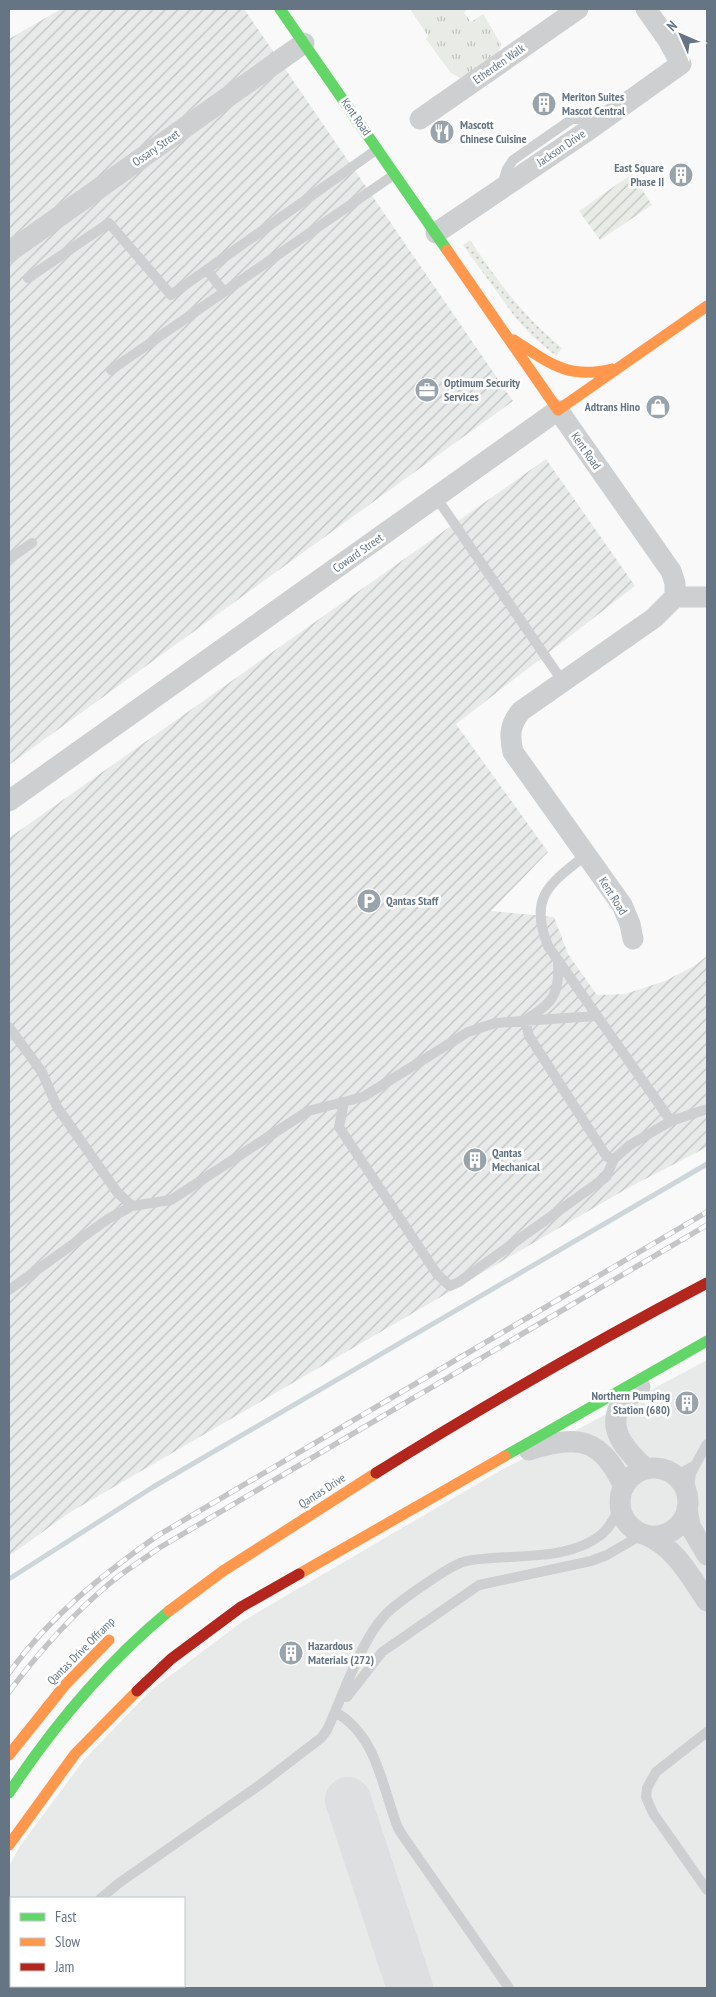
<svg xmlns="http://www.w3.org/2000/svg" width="716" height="1997" font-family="'PT Sans Narrow',sans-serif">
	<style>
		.built { fill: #e8e9e9; fill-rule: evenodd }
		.industrial { fill: url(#industrial-furrows) }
		.grass { fill: url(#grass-dots) }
		.park { fill: url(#park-tufts) }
		.garden { fill: url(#garden-furrows) }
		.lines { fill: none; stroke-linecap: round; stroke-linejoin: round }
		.stream { stroke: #ced6da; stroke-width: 5 }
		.taxiway { stroke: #dedfe0; stroke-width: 46 }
		.lane { stroke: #cecfd0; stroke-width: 10 }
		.street { stroke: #cecfd0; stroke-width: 21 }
		.fast { stroke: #63d668; stroke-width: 11 }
		.slow { stroke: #ff974d; stroke-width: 11 }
		.jam { stroke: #b3261e; stroke-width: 11 }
		.rail-casing { stroke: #c3c5c7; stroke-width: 5.5 }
		.rail { stroke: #fff; stroke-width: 4; stroke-dasharray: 11; stroke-linecap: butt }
		.labels { text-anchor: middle; stroke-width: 5; stroke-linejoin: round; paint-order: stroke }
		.street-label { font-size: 12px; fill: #657583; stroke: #fff }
		.poi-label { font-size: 12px; font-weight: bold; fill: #657583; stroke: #fff; text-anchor: start }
	</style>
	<defs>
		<pattern id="industrial-furrows" width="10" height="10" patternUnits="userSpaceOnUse" patternTransform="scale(1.25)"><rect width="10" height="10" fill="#e8e9e9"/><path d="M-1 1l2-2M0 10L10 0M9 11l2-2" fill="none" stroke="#c0c1c2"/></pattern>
		<pattern id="grass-dots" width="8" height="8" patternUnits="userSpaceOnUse" patternTransform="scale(1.25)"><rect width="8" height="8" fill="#e8ebe6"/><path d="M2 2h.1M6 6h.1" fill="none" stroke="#c0c3c0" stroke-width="1.8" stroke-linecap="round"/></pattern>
		<pattern id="park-tufts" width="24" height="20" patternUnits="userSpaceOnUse" patternTransform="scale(1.25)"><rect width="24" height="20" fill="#e8ebe6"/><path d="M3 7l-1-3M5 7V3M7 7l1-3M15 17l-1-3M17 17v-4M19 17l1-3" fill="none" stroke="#c0c3c0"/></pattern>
		<pattern id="garden-furrows" width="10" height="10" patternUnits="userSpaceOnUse" patternTransform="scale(1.25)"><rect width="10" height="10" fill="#e8ebe6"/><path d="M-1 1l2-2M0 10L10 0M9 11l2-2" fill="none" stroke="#c0c3c0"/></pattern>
	</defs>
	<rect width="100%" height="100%" fill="#f9f9f9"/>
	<!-- built -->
	<path class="built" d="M707 1360V1988H9V1866L20 1846 84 1760 151 1690 243 1621 498 1472ZM11 1898H184V1986H11Z"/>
	<!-- industrial -->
	<path class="industrial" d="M61 9H244L513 401 9 765V39Z
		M546 459 635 586 456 724 548 852 491 911 554 917 568 954 597 995 625 994 665 981 694 966 707 956V1147L628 1188 69 1513 9 1556V838Z"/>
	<!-- grass -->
	<path class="grass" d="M470 240C499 283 522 315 562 348L556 356 532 336 515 317 463 245Z"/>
	<!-- park -->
	<path class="park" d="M410 9H467L464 13 471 22 483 14 501 44 497 58 460 78 451 73 426 39 428 36Z"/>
	<!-- garden -->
	<path class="garden" d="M632 174 652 205 600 240 579 211Z"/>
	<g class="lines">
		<!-- stream -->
		<path class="stream" d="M9 1579 153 1487 707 1164"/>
		<!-- taxiway -->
		<path class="taxiway" d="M348 1800 410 1988"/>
		<!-- lane -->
		<path class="lane" d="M502 185 507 169 513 160 572 119H583L590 129
			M207 270 224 292
			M28 278 109 223 171 295 376 150
			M111 370 395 174
			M436 497 563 682
			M9 559 32 543
			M586 855C550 883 528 897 548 946L671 1121 707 1109
			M558 962C560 995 552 1004 525 1020L529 1036 607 1157 614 1159 630 1145 671 1121
			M9 1027 42 1072 57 1107 117 1192 132 1206
			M344 1102 339 1127 437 1274 450 1286 459 1282 606 1177 614 1159
			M9 1290 108 1219 132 1206 171 1200 308 1111 363 1097 468 1032 495 1023 596 1016
			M667 1470 681 1473 694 1466
			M688 1496 691 1473 707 1444
			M347 1697 382 1652 479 1585 591 1561 607 1555 643 1534
			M335 1712C377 1735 382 1787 398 1828L403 1836 509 1988
			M707 1732 656 1772 647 1788 646 1797 653 1813 707 1890
			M101 1898 119 1883 261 1784 321 1738 327 1730C342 1698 361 1640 385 1615 395 1604 449 1566 463 1562 472 1559 483 1559 493 1558 528 1555 573 1558 602 1534 611 1526 616 1515 621 1505
			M59 1988V1986"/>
		<!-- street -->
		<path class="street" d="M420 119 578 9
			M436 233 590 129 681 64 668 40 646 9
			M9 252 304 43
			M675 597H707
			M9 801 558 410 671 571 675 583V597L654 618 521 711C510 724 509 735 513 752L622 905 630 924 633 939
			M640 1387C634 1393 625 1398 620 1406 606 1431 629 1453 646 1469
			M529 1450C578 1434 602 1438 624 1487
			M620 1502a34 34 0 1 1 68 0a34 34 0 1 1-68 0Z
			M687 1508 690 1526 707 1555
			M646 1535C675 1547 690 1576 707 1601"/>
		<!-- fast -->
		<path class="fast" d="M280 9 447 250
			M505 1456 707 1341
			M9 1793C54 1725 106 1663 169 1611"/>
		<!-- slow -->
		<path class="slow" d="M447 250 558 410 707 306
			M514 340C549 363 568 380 612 369
			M299 1574 505 1456
			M169 1611 223 1571 376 1473
			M9 1755 65 1685 109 1640
			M9 1845 75 1754 137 1691"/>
		<!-- jam -->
		<path class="jam" d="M376 1473C484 1406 594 1342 707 1283
			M137 1691 171 1659 241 1607 299 1574"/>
		<defs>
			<path id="rail" d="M9 1673C50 1616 101 1576 157 1536L707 1212
				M9 1692C38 1653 71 1616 109 1584 124 1571 143 1560 159 1548L707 1225"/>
		</defs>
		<!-- rail casing -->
		<use href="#rail" class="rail-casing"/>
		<!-- rail -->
		<use href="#rail" class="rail"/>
	</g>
	<!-- icons -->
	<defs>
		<symbol id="building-disc" viewBox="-11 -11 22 22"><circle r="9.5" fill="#99a3ac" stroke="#fff"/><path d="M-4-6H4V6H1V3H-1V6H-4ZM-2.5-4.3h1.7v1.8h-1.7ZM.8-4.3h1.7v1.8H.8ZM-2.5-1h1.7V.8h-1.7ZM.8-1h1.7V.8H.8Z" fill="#fff"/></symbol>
		<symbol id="restaurant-disc" viewBox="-11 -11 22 22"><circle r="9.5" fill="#99a3ac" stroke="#fff"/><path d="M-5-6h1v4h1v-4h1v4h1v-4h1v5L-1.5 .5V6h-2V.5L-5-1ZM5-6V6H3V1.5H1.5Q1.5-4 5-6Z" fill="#fff"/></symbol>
		<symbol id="office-disc" viewBox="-11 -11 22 22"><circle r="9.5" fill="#99a3ac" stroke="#fff"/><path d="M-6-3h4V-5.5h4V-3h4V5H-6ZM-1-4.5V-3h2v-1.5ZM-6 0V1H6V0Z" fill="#fff"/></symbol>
		<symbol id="shop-disc" viewBox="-11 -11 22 22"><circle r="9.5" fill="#99a3ac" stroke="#fff"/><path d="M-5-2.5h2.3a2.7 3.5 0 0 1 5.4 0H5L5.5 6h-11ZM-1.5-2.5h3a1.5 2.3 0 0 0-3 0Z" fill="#fff"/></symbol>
		<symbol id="parking-disc" viewBox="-11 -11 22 22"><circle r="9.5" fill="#99a3ac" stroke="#fff"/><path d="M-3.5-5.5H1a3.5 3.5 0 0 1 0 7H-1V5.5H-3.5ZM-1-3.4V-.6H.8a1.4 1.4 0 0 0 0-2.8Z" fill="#fff"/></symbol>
	</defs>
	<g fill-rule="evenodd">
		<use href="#building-disc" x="530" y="90" width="28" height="28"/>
		<use href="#restaurant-disc" x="428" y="118" width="28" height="28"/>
		<use href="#building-disc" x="667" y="161" width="28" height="28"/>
		<use href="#office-disc" x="413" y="376" width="28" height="28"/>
		<use href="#shop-disc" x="644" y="393" width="28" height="28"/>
		<use href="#parking-disc" x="355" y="887" width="28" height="28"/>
		<use href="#building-disc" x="461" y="1146" width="28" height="28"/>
		<use href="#building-disc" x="673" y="1389" width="28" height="28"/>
		<use href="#building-disc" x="277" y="1639" width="28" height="28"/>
	</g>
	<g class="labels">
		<!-- street labels -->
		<g class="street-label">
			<text transform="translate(499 64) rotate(-35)" y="4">Etherden Walk</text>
			<text transform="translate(356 117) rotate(55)" y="4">Kent Road</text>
			<text transform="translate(156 148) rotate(-35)" y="4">Ossary Street</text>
			<text transform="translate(561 148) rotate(-34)" y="4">Jackson Drive</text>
			<text transform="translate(586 451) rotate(55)" y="4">Kent Road</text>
			<text transform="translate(358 553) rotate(-35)" y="4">Coward Street</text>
			<text transform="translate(613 896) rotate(58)" y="4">Kent Road</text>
			<text transform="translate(322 1491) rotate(-33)" y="4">Qantas Drive</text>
			<text transform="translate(81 1651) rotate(-45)" y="4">Qantas Drive Offramp</text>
		</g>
		<!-- poi labels -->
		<g class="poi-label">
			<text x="562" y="101">Meriton Suites<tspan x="562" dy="14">Mascot Central</tspan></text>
			<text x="460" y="129">Mascott<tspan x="460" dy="14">Chinese Cuisine</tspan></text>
			<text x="664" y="172" text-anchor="end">East Square<tspan x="664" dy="14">Phase II</tspan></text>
			<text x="444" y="387">Optimum Security<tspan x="444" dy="14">Services</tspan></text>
			<text x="640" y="411" text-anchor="end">Adtrans Hino</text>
			<text x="386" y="905">Qantas Staff</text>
			<text x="492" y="1157">Qantas<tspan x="492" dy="14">Mechanical</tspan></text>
			<text x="670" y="1400" text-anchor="end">Northern Pumping<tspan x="670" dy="14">Station (680)</tspan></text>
			<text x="308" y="1650">Hazardous<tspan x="308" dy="14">Materials (272)</tspan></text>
		</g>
	</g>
	<!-- border -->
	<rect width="716" height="1997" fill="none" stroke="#657583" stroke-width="20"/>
	<!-- legend -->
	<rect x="10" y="1897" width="175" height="90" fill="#ffffff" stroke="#c1c8cd"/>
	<rect x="20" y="1913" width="25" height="8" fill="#63d668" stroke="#c1c8cd"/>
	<text x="55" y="1922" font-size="15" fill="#657583">Fast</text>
	<rect x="20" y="1938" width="25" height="8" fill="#ff974d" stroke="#c1c8cd"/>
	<text x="55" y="1947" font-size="15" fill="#657583">Slow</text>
	<rect x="20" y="1963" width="25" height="8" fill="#b3261e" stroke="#c1c8cd"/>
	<text x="55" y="1972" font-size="15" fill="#657583">Jam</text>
	<!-- north arrow -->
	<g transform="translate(681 35) rotate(315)" stroke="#ffffff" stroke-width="4" paint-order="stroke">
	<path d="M0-4L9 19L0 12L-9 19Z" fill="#657583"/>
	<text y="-8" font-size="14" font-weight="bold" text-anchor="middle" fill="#657583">N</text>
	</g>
</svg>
